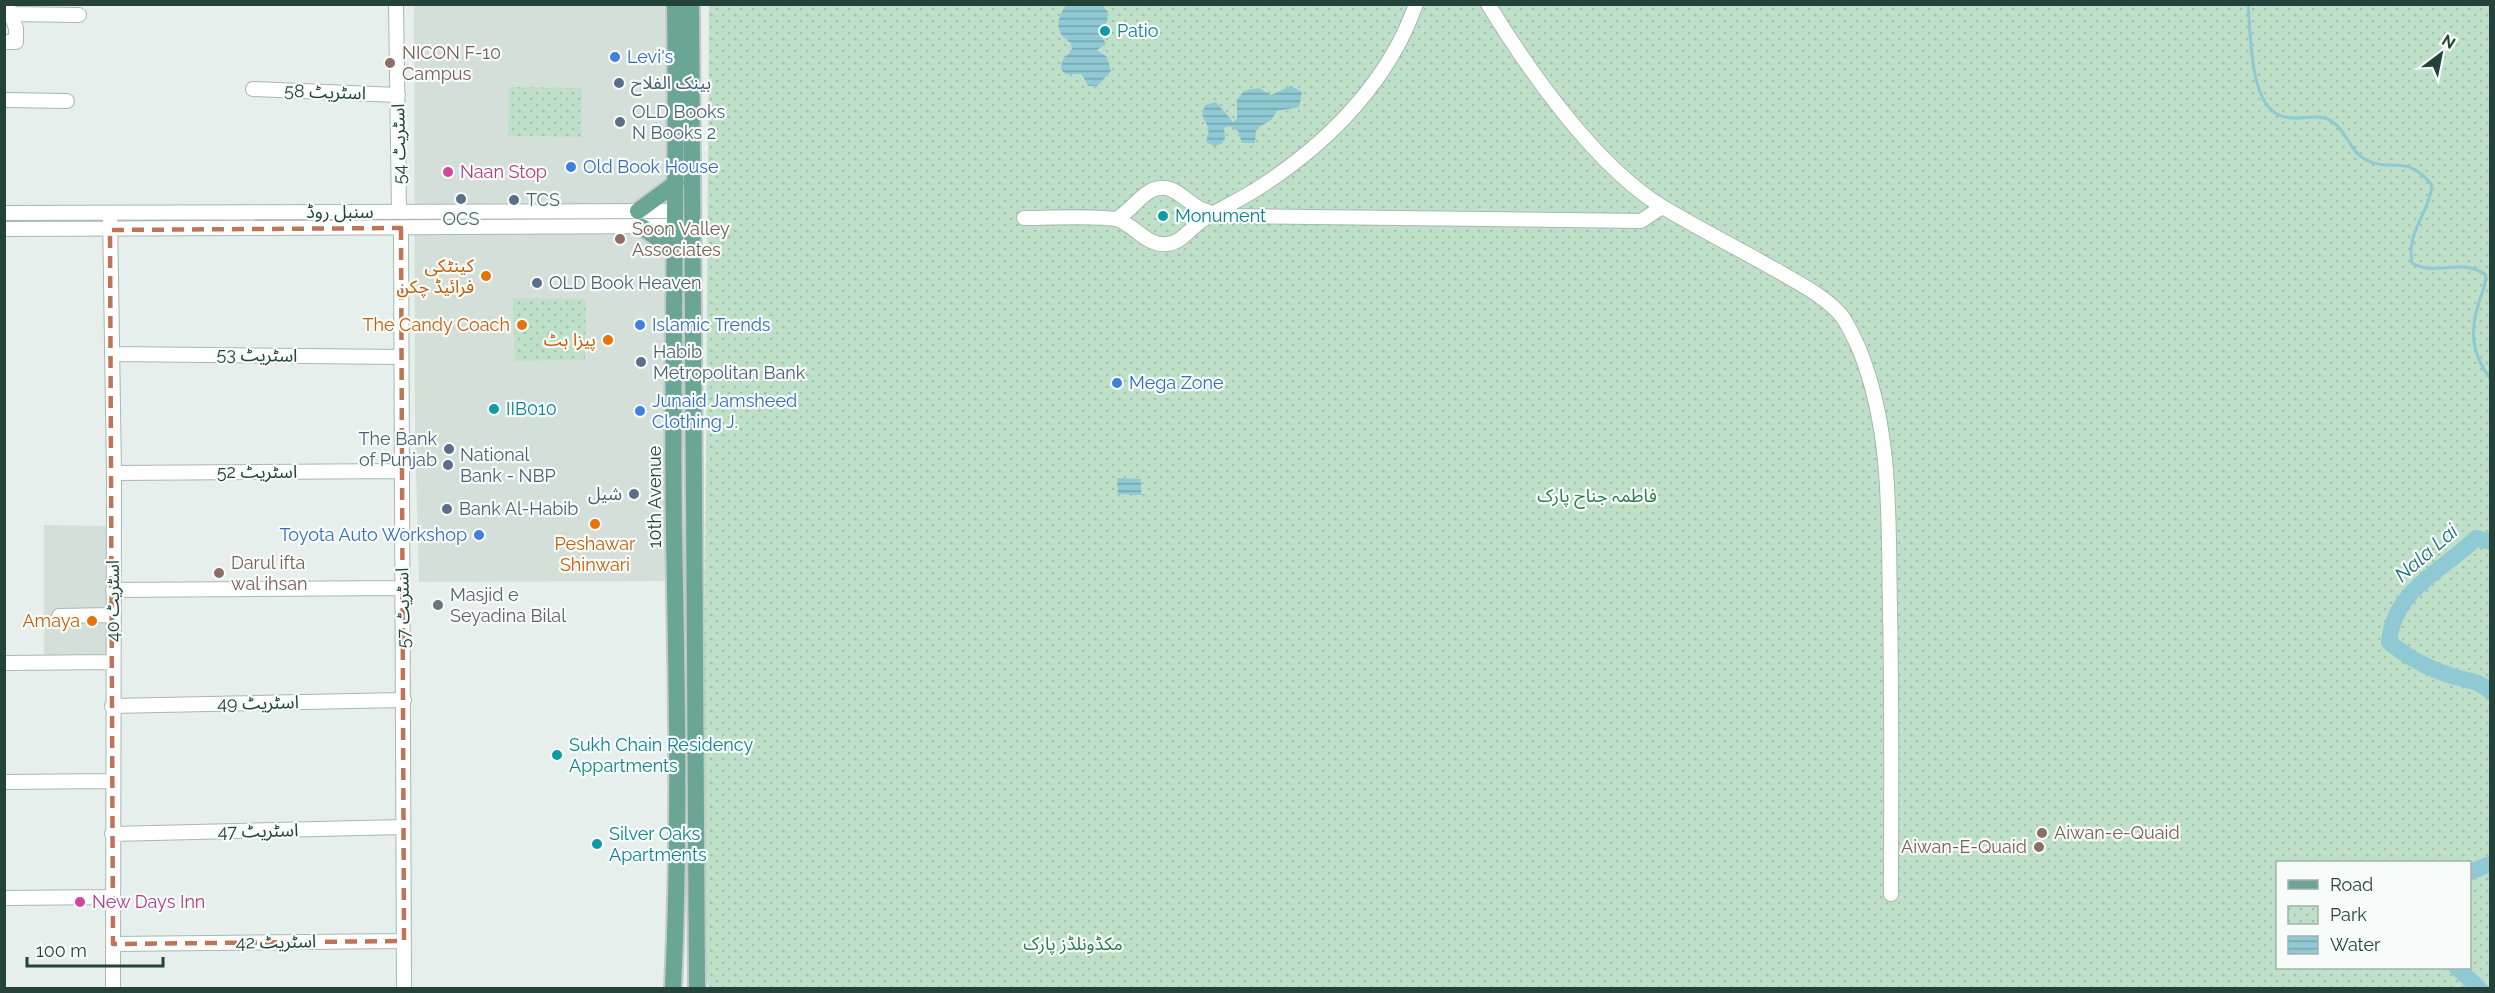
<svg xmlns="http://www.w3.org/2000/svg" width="2495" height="993" font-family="Raleway,'Noto Sans Arabic',sans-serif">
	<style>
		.built { fill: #d4dfda }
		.park { fill: url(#park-dots); fill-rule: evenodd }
		.water { fill: url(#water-rules) }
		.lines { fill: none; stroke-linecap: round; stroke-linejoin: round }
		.stream { stroke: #8ec9d4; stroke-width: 3 }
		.river { stroke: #8ec9d4; stroke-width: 16 }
		.minor-casing { stroke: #a8b8b2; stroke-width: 16 }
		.major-casing { stroke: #c2cac8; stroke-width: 20 }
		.minor { stroke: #fff; stroke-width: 14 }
		.major { stroke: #6aa596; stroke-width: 16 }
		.marked { fill: none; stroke: #c07456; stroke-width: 4.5; stroke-dasharray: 12 8; stroke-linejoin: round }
		.culture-dot { fill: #0f9aa8; stroke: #f7fbf9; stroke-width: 2 }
		.shop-dot { fill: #3f7fe0; stroke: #f7fbf9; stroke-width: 2 }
		.education-dot { fill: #8d6e63; stroke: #f7fbf9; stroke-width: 2 }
		.service-dot { fill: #5c6f8a; stroke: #f7fbf9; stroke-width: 2 }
		.hotel-dot { fill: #d1479c; stroke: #f7fbf9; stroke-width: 2 }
		.food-dot { fill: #e8710a; stroke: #f7fbf9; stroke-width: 2 }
		.worship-dot { fill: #6b7280; stroke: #f7fbf9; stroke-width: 2 }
		.labels { text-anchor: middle; stroke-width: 4.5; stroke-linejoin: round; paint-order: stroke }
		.culture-label { font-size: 18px; fill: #0d838f; stroke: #f7fbf9; text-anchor: start }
		.education-label { font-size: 18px; fill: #785e54; stroke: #f7fbf9; text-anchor: start }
		.shop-label { font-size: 18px; fill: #366cbe; stroke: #f7fbf9; text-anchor: start }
		.service-label { font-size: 18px; fill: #4e5e75; stroke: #f7fbf9; text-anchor: start }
		.street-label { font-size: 18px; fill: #24423a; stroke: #f7fbf9 }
		.hotel-label { font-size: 18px; fill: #b23c85; stroke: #f7fbf9; text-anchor: start }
		.food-label { font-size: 18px; fill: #c56008; stroke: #f7fbf9; text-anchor: end }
		.park-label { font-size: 18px; fill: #2d7a4b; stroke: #f7fbf9 }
		.worship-label { font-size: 18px; fill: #5b616d; stroke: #f7fbf9; text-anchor: start }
		.water-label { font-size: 20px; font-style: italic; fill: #1c6f80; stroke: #f7fbf9 }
	</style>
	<defs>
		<pattern id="park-dots" width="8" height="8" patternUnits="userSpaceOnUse" patternTransform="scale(1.5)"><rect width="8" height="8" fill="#bfe0c8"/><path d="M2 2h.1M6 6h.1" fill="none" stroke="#a4c1ad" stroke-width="1.8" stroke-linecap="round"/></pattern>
		<pattern id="water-rules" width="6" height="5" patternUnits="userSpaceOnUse" patternTransform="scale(1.5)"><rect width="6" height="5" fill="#8ec9d4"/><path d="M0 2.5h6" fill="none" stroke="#74a5ad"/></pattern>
	</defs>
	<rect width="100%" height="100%" fill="#e6efeb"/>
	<!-- built -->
	<path class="built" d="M414 5H670L669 581 419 582 415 431Z
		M44 525 109 526V658L44 659Z"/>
	<!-- park -->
	<path class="park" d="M709 5H2490V988H709L704 969 703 912ZM2278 862H2470V968H2278Z
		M509 87 582 88 581 137 508 136Z
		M513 298 586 299 585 360 515 361Z"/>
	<!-- water -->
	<path class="water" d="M1066 5H1102L1108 12 1107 22 1099 32 1106 44 1097 50 1107 57 1111 71 1097 86H1088L1082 74H1065L1061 69 1062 61 1072 50 1071 43C1054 32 1056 21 1066 5Z
		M1291 86 1302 92 1299 107 1277 111 1271 120 1256 129 1255 143H1242L1238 131 1230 126 1224 128 1225 138 1222 144 1214 146 1206 142 1209 129 1202 115 1205 105 1216 102 1233 122 1237 119V99L1244 91 1259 88 1271 95Z
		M1117 478 1141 479V495L1118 494Z"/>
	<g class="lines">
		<!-- stream -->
		<path class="stream" d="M2248 4C2251 34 2249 102 2279 115 2294 122 2311 114 2325 118 2346 125 2347 150 2366 160 2392 173 2405 152 2432 185 2429 215 2406 231 2412 263 2436 277 2461 257 2486 275 2486 285 2482 292 2479 302 2470 331 2471 353 2490 378"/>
		<!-- river -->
		<path class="river" d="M2490 542 2476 538C2443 571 2394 589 2389 642 2407 657 2429 669 2452 676 2466 681 2479 680 2490 691
			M2470 872 2490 864
			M2457 968 2479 988"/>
		<defs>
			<path id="minor" d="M396 4 399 211
				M1488 4C1529 71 1595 165 1661 206 1701 230 1743 251 1783 274 1802 285 1825 297 1840 314 1848 323 1855 340 1860 351 1893 434 1888 523 1890 610 1892 704 1891 799 1891 894
				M10 14 79 15
				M4 42H16V28L7 4
				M253 89 398 95
				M4 100 67 101
				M4 213 676 211
				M110 213 114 473 113 988
				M1024 218C1043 218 1105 215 1119 220 1136 227 1147 246 1167 244 1182 243 1191 227 1204 219 1223 207 1244 198 1263 185 1330 141 1389 81 1416 4
				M1116 219C1130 212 1138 197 1152 190 1173 181 1184 201 1201 209 1211 214 1222 215 1233 216L1641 221 1662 207
				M401 228 404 988
				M4 229 676 226
				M112 354 401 357
				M114 473 400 471
				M113 590 402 588
				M59 616 112 615
				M4 663 112 662
				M112 706 404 700
				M4 782 112 781
				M112 834 403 827
				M4 898 113 897
				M113 944 404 941"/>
			<path id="major" d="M691 4 697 988
				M638 211 676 183
				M642 227 676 252
				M673 988C680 837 677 685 674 534 671 357 678 181 675 4"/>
		</defs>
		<!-- minor casing -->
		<use href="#minor" class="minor-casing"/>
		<!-- major casing -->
		<use href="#major" class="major-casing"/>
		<!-- minor -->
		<use href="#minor" class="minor"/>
		<!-- major -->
		<use href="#major" class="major"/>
	</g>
	<!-- marked area -->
	<path class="marked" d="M401 228 404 941 113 944 110 230Z"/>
	<!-- markers -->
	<g class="culture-dot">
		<circle cx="1105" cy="31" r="6"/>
		<circle cx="1163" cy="216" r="6"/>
		<circle cx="494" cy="409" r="6"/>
		<circle cx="557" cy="755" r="6"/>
		<circle cx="597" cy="844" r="6"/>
	</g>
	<g class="shop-dot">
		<circle cx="615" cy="57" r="6"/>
		<circle cx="571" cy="167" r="6"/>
		<circle cx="640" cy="325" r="6"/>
		<circle cx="1117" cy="383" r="6"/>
		<circle cx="640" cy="411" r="6"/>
		<circle cx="479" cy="535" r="6"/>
	</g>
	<g class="education-dot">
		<circle cx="390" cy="63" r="6"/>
		<circle cx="620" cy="239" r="6"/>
		<circle cx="219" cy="573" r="6"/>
		<circle cx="2042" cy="833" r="6"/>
		<circle cx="2039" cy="847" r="6"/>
	</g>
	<g class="service-dot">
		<circle cx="619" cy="83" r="6"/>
		<circle cx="620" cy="122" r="6"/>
		<circle cx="461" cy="199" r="6"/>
		<circle cx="514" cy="200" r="6"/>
		<circle cx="537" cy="283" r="6"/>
		<circle cx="641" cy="362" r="6"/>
		<circle cx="449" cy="449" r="6"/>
		<circle cx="448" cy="465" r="6"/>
		<circle cx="634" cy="494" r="6"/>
		<circle cx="447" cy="509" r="6"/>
	</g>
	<g class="hotel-dot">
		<circle cx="448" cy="172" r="6"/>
		<circle cx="80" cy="902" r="6"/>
	</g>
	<g class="food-dot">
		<circle cx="486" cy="276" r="6"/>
		<circle cx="522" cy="325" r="6"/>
		<circle cx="608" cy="340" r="6"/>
		<circle cx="595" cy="524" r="6"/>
		<circle cx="92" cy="621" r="6"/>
	</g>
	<circle class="worship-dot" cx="438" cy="605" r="6"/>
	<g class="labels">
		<!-- culture labels -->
		<g class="culture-label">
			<text x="1117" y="37">Patio</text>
			<text x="1175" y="222">Monument</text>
			<text x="506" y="415">IIB010</text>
			<text x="569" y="751">Sukh Chain Residency<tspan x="569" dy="21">Appartments</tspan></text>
			<text x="609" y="840">Silver Oaks<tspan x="609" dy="21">Apartments</tspan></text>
		</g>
		<!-- education labels -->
		<g class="education-label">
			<text x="402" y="59">NICON F-10<tspan x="402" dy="21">Campus</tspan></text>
			<text x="632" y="235">Soon Valley<tspan x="632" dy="21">Associates</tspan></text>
			<text x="231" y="569">Darul ifta<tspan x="231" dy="21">wal ihsan</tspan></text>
			<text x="2054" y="839">Aiwan-e-Quaid</text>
			<text x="2027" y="853" text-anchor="end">Aiwan-E-Quaid</text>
		</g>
		<!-- shop labels -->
		<g class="shop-label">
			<text x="627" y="63">Levi's</text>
			<text x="583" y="173">Old Book House</text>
			<text x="652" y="331">Islamic Trends</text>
			<text x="1129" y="389">Mega Zone</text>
			<text x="652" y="407">Junaid Jamsheed<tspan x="652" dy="21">Clothing J.</tspan></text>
			<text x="467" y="541" text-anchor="end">Toyota Auto Workshop</text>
		</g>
		<!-- service labels -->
		<g class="service-label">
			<text x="631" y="89">بینک الفلاح</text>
			<text x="632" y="118">OLD Books<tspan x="632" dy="21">N Books 2</tspan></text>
			<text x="526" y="206">TCS</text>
			<text x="461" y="225" text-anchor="middle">OCS</text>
			<text x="549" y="289">OLD Book Heaven</text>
			<text x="653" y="358">Habib<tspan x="653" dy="21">Metropolitan Bank</tspan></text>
			<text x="437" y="445" text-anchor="end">The Bank<tspan x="437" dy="21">of Punjab</tspan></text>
			<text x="460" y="461">National<tspan x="460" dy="21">Bank - NBP</tspan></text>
			<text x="622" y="500" text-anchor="end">شیل</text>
			<text x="459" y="515">Bank Al-Habib</text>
		</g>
		<!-- street labels -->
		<g class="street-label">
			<text transform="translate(325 92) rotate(2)" y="6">اسٹریٹ 58</text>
			<text transform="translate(399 144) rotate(-91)" y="6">اسٹریٹ 54</text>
			<text x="340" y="218">سنبل روڈ</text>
			<text transform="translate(257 355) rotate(1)" y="6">اسٹریٹ 53</text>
			<text x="257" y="478">اسٹریٹ 52</text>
			<text transform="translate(655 497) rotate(-90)" y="6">10th Avenue</text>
			<text transform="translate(113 601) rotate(-90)" y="6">اسٹریٹ 40</text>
			<text transform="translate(403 608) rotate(-91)" y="6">اسٹریٹ 57</text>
			<text transform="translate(258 703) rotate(-1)" y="6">اسٹریٹ 49</text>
			<text transform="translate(258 831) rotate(-1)" y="6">اسٹریٹ 47</text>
			<text transform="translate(276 942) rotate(-1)" y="6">اسٹریٹ 42</text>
		</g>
		<!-- hotel labels -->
		<g class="hotel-label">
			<text x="460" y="178">Naan Stop</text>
			<text x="92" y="908">New Days Inn</text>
		</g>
		<!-- food labels -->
		<g class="food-label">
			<text x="474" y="272">کینٹکی<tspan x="474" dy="21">فرائیڈ چکن</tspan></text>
			<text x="510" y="331">The Candy Coach</text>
			<text x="596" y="346">پیزا ہٹ</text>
			<text x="595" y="550" text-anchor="middle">Peshawar<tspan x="595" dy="21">Shinwari</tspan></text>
			<text x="80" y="627">Amaya</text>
		</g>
		<!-- park labels -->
		<g class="park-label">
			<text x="1597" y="502">فاطمہ جناح پارک</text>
			<text x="1073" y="950">مکڈونلڈز پارک</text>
		</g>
		<!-- worship labels -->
		<g class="worship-label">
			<text x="450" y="601">Masjid e<tspan x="450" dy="21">Seyadina Bilal</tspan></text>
		</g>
		<!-- water labels -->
		<g class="water-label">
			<text transform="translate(2426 553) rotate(-41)" y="7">Nala Lai</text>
		</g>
	</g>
	<!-- border -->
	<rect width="2495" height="993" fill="none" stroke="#24423a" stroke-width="12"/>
	<!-- legend -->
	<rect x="2276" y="861" width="195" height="108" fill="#f7fbf9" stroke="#a3b1ad" stroke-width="1.5"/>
	<rect x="2288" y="880" width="30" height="9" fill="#6aa596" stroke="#a3b1ad" stroke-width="1.5"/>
	<text x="2330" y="891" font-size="18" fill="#24423a">Road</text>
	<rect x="2288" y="906" width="30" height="18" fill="url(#park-dots)" stroke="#a3b1ad" stroke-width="1.5"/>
	<text x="2330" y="921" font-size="18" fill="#24423a">Park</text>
	<rect x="2288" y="936" width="30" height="18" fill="url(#water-rules)" stroke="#a3b1ad" stroke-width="1.5"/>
	<text x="2330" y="951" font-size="18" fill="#24423a">Water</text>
	<!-- north arrow -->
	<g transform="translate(2441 54) rotate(32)" stroke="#f7fbf9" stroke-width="4.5" paint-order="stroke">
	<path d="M0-4.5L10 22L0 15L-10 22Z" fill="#24423a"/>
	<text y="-9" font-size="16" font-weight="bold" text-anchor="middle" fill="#24423a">N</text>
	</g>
	<!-- scale -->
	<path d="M27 957v9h136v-9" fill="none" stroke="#24423a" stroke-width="3"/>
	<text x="36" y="957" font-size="18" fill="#24423a" stroke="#f7fbf9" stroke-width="4.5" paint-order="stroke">100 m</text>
</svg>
